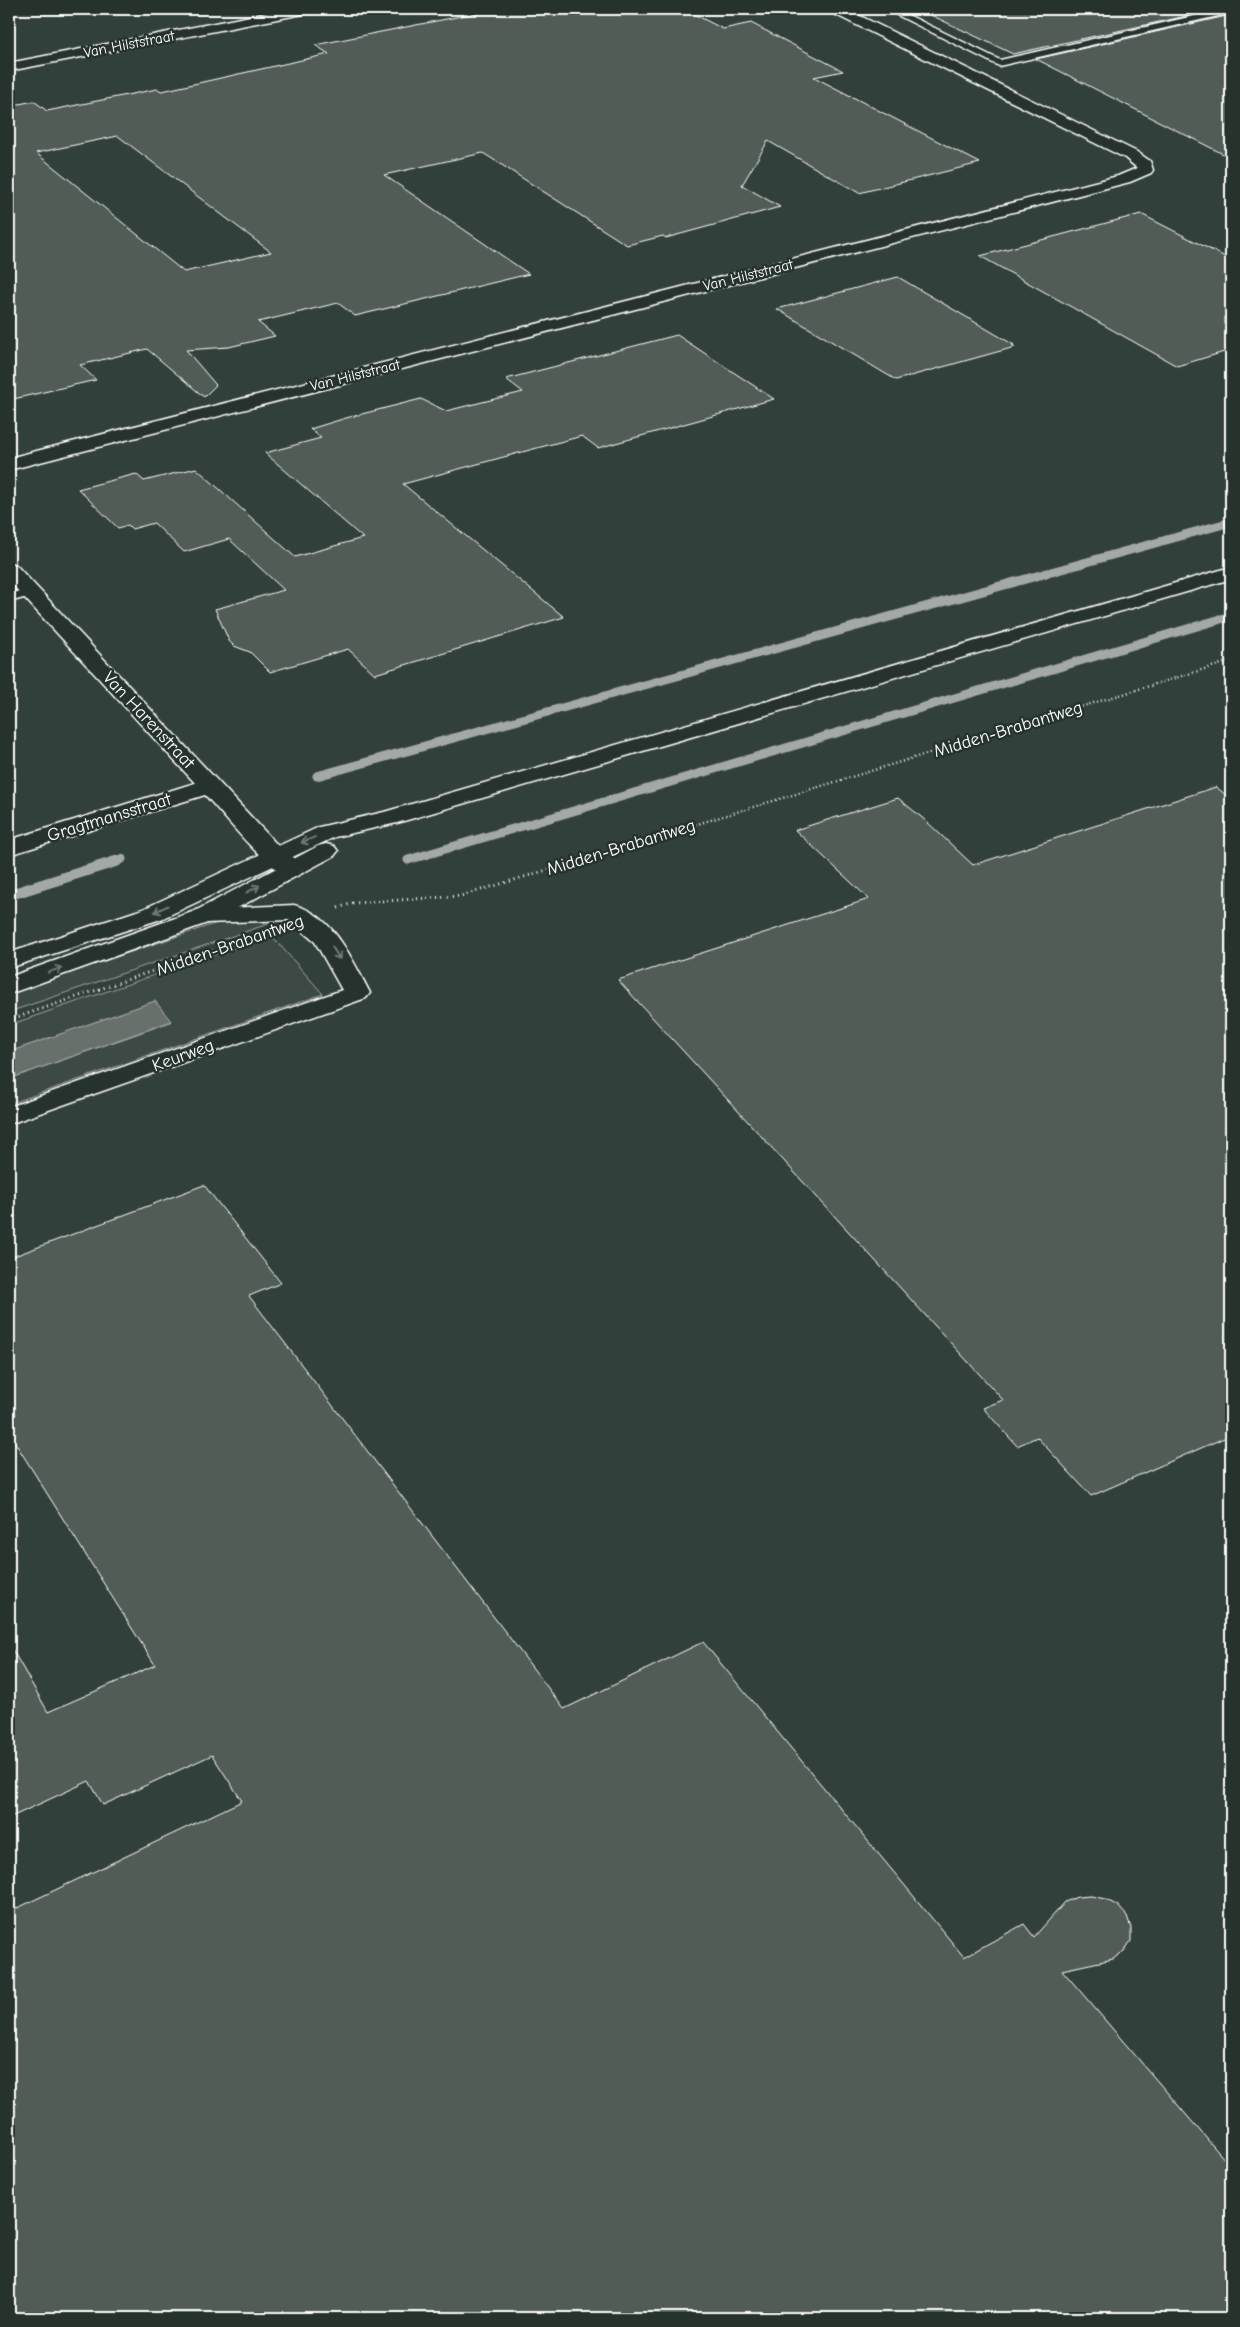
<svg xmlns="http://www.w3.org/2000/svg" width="1240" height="2327" font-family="'Comic Neue',sans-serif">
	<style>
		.built { fill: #333f3a }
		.green { fill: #3e4944; stroke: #9ea4a2 }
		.water { fill: #67706c; stroke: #a4a9a7 }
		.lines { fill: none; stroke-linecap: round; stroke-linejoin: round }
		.stream-far1 { stroke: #a4a9a7; stroke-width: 9 }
		.stream { stroke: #a4a9a7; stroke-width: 11 }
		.building { fill: #515c57; stroke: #fff; fill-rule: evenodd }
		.lane-casing { stroke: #fff; stroke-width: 3 }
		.street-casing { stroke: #fff; stroke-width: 3 }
		.secondary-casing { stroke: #fff; stroke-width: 3 }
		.path-far1 { stroke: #fff; stroke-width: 2.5; stroke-dasharray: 1 3; stroke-linecap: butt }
		.path { stroke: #fff; stroke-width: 3; stroke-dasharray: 1 4; stroke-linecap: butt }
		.lane { fill: #26332d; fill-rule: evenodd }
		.street { fill: #26332d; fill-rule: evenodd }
		.secondary { fill: #26332d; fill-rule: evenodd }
		.oneway { stroke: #727a76 }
		.labels { text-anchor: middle; stroke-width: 5; stroke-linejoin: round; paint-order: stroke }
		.far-street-label { font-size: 15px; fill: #fff; stroke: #26332d }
		.street-label { font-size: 18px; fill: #fff; stroke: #26332d }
	</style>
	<rect width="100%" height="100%" fill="#26332d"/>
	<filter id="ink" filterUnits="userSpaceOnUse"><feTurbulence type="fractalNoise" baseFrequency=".02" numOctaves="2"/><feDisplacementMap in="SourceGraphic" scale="10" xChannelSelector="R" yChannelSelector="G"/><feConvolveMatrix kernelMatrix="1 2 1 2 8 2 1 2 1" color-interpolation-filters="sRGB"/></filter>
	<g filter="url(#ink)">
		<!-- built -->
		<path class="built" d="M9 9H1231V2318H9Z"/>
		<!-- green -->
		<path class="green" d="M235 917 268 924 9 1012V993Z
			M271 935 323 994 9 1104V1079L171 1022 155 1001 9 1052V1025Z"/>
		<!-- water -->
		<path class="water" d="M155 1001 171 1021 9 1079V1052Z"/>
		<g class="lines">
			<!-- stream-far1 -->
			<path class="stream-far1" d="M317 776 1231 522
				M408 860 1231 616
				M113 862 122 859"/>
			<!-- stream -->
			<path class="stream" d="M9 895 117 861"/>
		</g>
		<!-- building -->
		<path class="building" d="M497 9H684L723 29 751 23 843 71 814 77 980 163 859 193 768 141 742 185 780 207 666 238 663 236 627 245 483 153 384 175 529 274 355 316 338 303 258 322 275 336 229 347 186 350 216 385 204 397 147 349 80 365 96 380 9 400V106L34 101 47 111 157 89 162 91 329 54 315 45ZM118 136 271 252 184 272 36 153Z
			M918 9H1218L1013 54Z
			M1231 15V158L1036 59Z
			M1141 214 1231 260V350L1177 366 980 256Z
			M898 277 1014 345H1012L1015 347 896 380 777 309Z
			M677 335 774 399 598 448 582 436 403 484 564 617 375 674 348 649 270 672 250 652 234 646 229 641 215 609 284 590 229 539 184 552 154 523 132 529 128 525 118 528 78 489 136 474 144 481 196 468 295 557 363 538 265 453 321 438 310 429 346 418 421 399 446 411 523 392 506 379Z
			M1216 787 1231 799V1435L1091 1496 1037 1437 1017 1446 983 1408 1003 1400 618 980 869 899 795 830 898 798 926 821 973 865Z
			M204 1185 281 1283 249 1296 564 1709 703 1642 964 1957 1024 1924 1034 1937 1065 1902 1077 1897 1091 1896 1105 1899 1118 1906 1127 1916 1131 1928V1941L1124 1951 1113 1959 1062 1970 1231 2167V2318H9V1912L242 1801 212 1755 103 1805 89 1781 9 1818V1644L48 1712 155 1665 9 1433V1258Z"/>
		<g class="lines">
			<defs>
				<path id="lane" d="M885 9H896L1000 60 1225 9H1231V13L999 66Z
					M30 588 35 589 37 592 35 595 9 602V594Z"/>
				<path id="street" d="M287 9H315L308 13 9 71V63Z
					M828 9H846L1137 152 1150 161 1153 170 1151 173 1130 182 9 470V458L1118 176 1137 168 1125 158 830 12Z
					M9 563 16 565 282 850 302 863 305 868 302 873C296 875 292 876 286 874 262 865 224 815 205 795L9 855V840L195 783 9 581Z
					M294 905C333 914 353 961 370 993L366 998 9 1124V1107L342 990 315 942 289 920 204 923 195 921 192 916 195 911 204 909Z"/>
				<path id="secondary" d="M1231 567V579L397 823 335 837 161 919 9 968V953L143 909 319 827 384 812Z
					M326 844 334 846 338 851 334 856 213 921 9 994V977L195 911 318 846Z"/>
			</defs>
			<!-- lane casing -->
			<use href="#lane" class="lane-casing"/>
			<!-- street casing -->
			<use href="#street" class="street-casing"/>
			<!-- secondary casing -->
			<use href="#secondary" class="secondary-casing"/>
			<!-- path-far1 -->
			<path class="path-far1" d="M573 862 1231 661"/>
			<!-- path -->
			<path class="path" d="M338 908 353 903 461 896 577 861
				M9 1020 235 943"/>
			<!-- lane -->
			<use href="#lane" class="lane"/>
			<!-- street -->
			<use href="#street" class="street"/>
			<!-- secondary -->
			<use href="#secondary" class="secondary"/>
		</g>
		<!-- one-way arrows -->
		<defs><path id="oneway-shaft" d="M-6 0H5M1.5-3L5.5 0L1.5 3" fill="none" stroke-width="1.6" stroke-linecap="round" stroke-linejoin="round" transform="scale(1.25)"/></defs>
		<g class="oneway">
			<use href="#oneway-shaft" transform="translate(308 840) rotate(157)"/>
			<use href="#oneway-shaft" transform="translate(253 889) rotate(-28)"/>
			<use href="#oneway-shaft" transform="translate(161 909) rotate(154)"/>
			<use href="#oneway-shaft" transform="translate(336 953) rotate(58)"/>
			<use href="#oneway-shaft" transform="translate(55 970) rotate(-20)"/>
		</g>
	</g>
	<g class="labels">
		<!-- far-street labels -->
		<g class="far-street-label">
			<text transform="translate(129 44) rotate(-11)" y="5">Van Hilststraat</text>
			<text transform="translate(748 275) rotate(-14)" y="5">Van Hilststraat</text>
			<text transform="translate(355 375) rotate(-14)" y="5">Van Hilststraat</text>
		</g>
		<!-- street labels -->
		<g class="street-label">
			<text transform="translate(149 720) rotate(47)" y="6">Van Harenstraat</text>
			<text transform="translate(1008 729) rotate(-17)" y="6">Midden-Brabantweg</text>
			<text transform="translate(109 817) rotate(-17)" y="6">Gragtmansstraat</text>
			<text transform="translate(621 847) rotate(-17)" y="6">Midden-Brabantweg</text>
			<text transform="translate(230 945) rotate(-19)" y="6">Midden-Brabantweg</text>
			<text transform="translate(183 1055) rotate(-20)" y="6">Keurweg</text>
		</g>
	</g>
	<!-- margin -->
	<rect width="1240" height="2327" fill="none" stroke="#26332d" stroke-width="30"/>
	<rect x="15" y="15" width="1210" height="2297" fill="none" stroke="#fff" stroke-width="2" filter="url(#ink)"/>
</svg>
